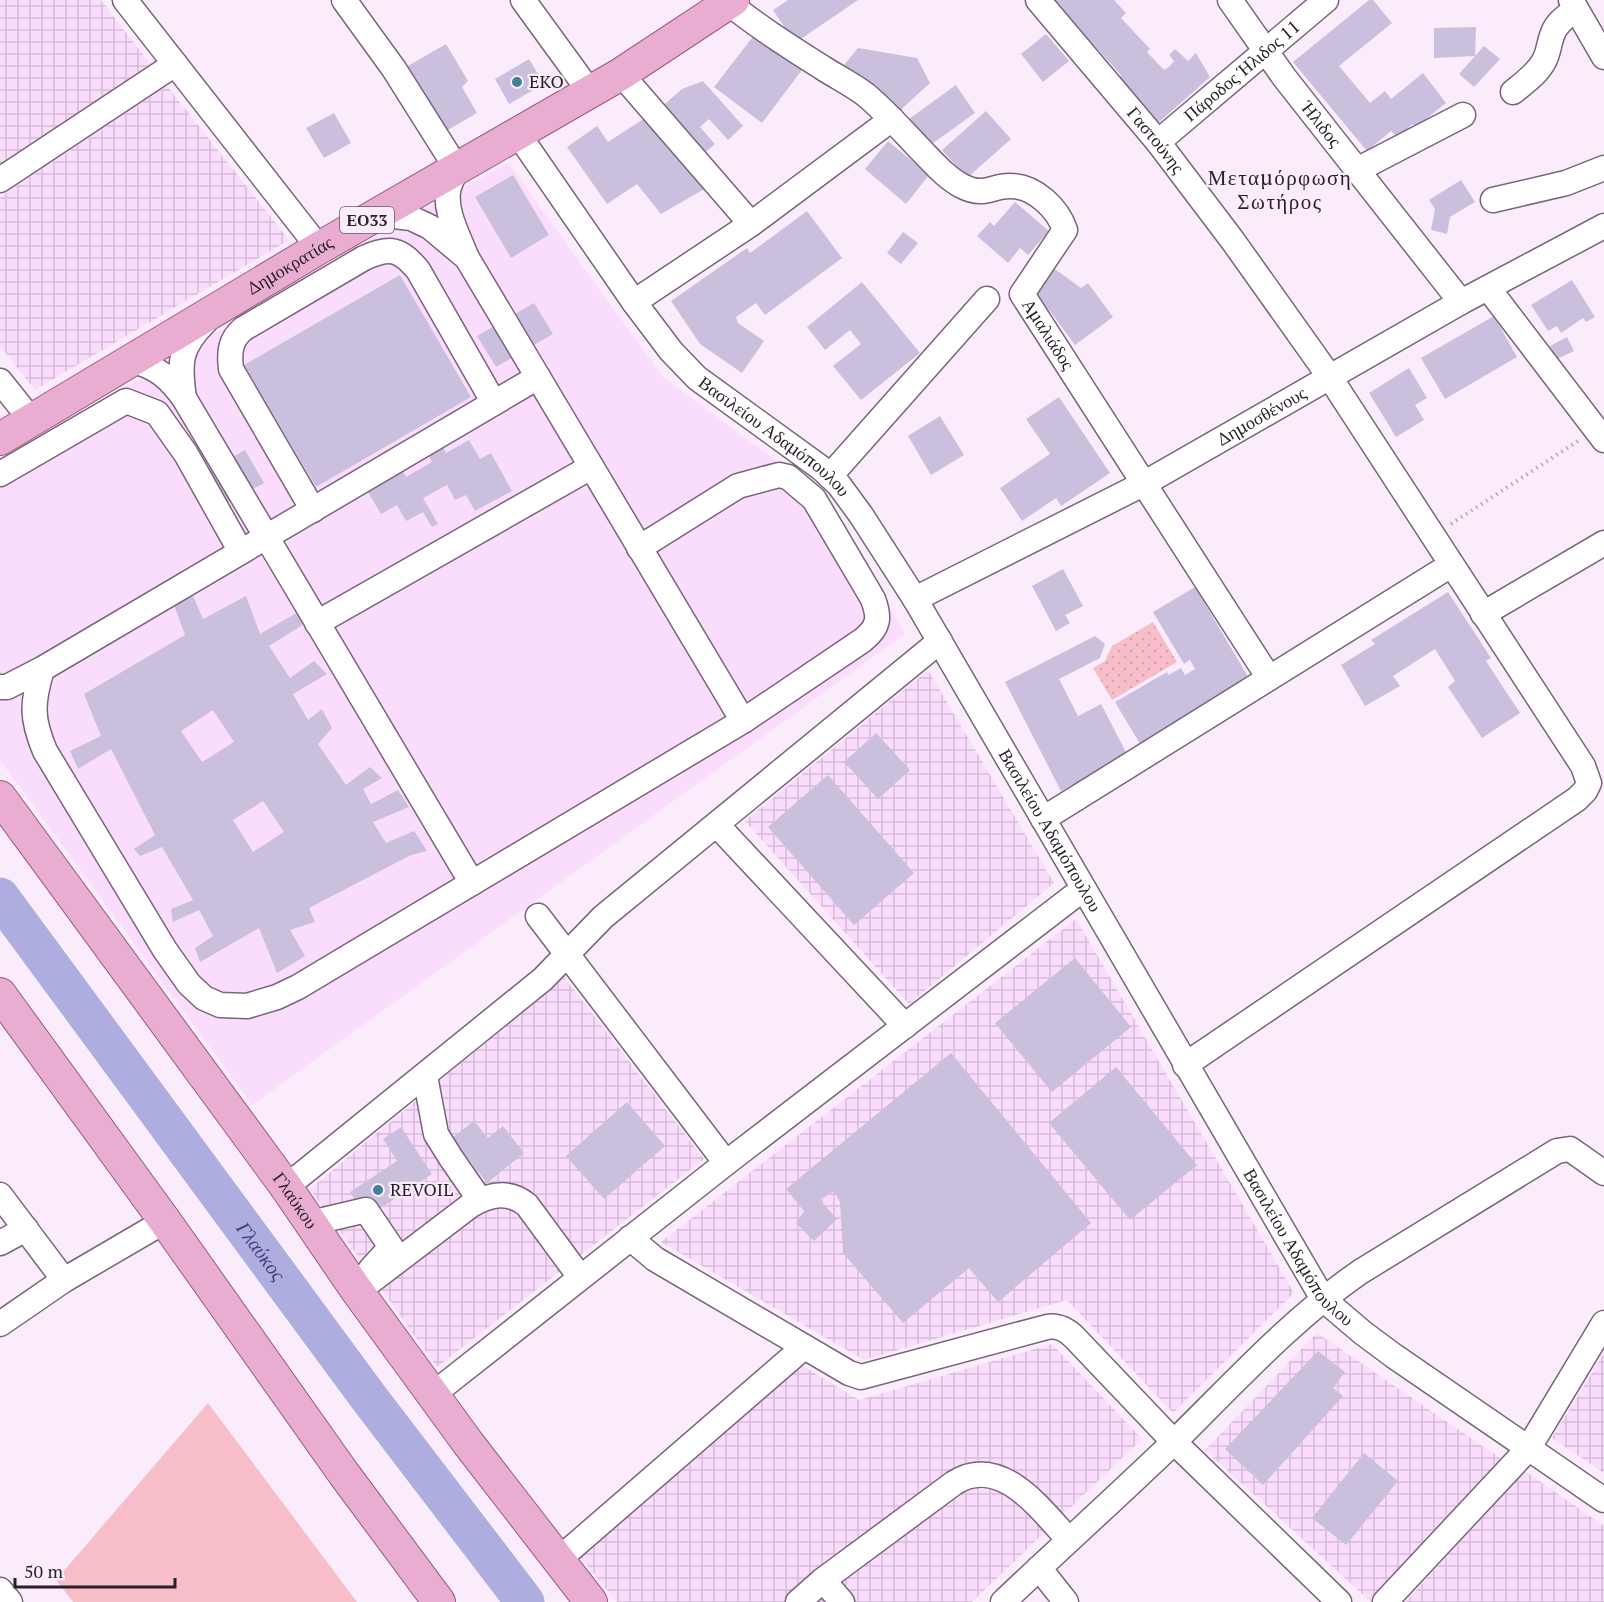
<svg xmlns="http://www.w3.org/2000/svg" width="1604" height="1602" font-family="'PT Serif',serif">
	<style>
		.built { fill: #fadcfc }
		.industrial { fill: url(#industrial-grid) }
		.grass { fill: url(#grass-dots) }
		.garden { fill: #f7beca }
		.lines { fill: none; stroke-linecap: round; stroke-linejoin: round }
		.river { stroke: #adaedf; stroke-width: 39 }
		.building { fill: #cbbfde; fill-rule: evenodd }
		.minor-casing { stroke: #7a647c; stroke-width: 27 }
		.major-casing { stroke: #9a5882; stroke-width: 34 }
		.path { stroke: #b3a6b4; stroke-width: 4; stroke-dasharray: 1.5 4.5; stroke-linecap: butt }
		.minor { stroke: #fff; stroke-width: 24 }
		.major { stroke: #e8add1; stroke-width: 32 }
		.poi-dot { fill: #438096; stroke: #fbecfc; stroke-width: 2 }
		.labels { text-anchor: middle; stroke-width: 4.5; stroke-linejoin: round; paint-order: stroke }
		.shield { fill: #fbecfc; stroke: #675c68; stroke-width: 1.5 }
		.shield-label { font-size: 16px; font-weight: bold; fill: #281f29 }
		.street-label { font-size: 18px; fill: #281f29; stroke: #fbecfc }
		.poi-label { font-size: 18px; fill: #281f29; stroke: #fbecfc; text-anchor: start }
		.water-label { font-size: 20px; font-style: italic; fill: #423e7c; stroke: #fbecfc }
		.quarter-label { font-size: 21px; letter-spacing: 1.5px; fill: #281f29; stroke: #fbecfc }
	</style>
	<defs>
		<pattern id="industrial-grid" width="8" height="8" patternUnits="userSpaceOnUse" patternTransform="scale(1.5)"><rect width="8" height="8" fill="#fadcfc"/><path d="M0 4h8M4 0v8" fill="none" stroke="#d6bcd8"/></pattern>
		<pattern id="grass-dots" width="8" height="8" patternUnits="userSpaceOnUse" patternTransform="scale(1.5)"><rect width="8" height="8" fill="#f7beca"/><path d="M2 2h.1M6 6h.1" fill="none" stroke="#d4a3ae" stroke-width="1.8" stroke-linecap="round"/></pattern>
	</defs>
	<rect width="100%" height="100%" fill="#fbecfc"/>
	<!-- built -->
	<path class="built" d="M508 163 663 377 817 491 905 634 252 1105 0 760V463L380 234Z"/>
	<!-- industrial -->
	<path class="industrial" d="M0 0H101L150 64 0 165Z
		M167 86 289 240 35 390 0 346V197Z
		M928 670 1054 883 909 1004 745 821Z
		M1076 919 1294 1293 1173 1413 1067 1300 864 1360 661 1242Z
		M564 977 704 1159 437 1367 310 1189Z
		M1317 1333 1503 1460 1371 1602 1205 1450Z
		M1052 1344 1142 1439 972 1602H617L578 1554 798 1363 859 1400Z
		M1604 1353V1473L1552 1438Z
		M1525 1471 1604 1526V1602H1405Z"/>
	<!-- grass -->
	<path class="grass" d="M1153 622 1177 662 1112 700 1093 668 1105 661 1112 646Z"/>
	<!-- garden -->
	<path class="garden" d="M208 1403 357 1602H73L56 1580Z"/>
	<g class="lines">
		<!-- river -->
		<path class="river" id="s1" d="M0 897 369 1398 525 1602"/>
	</g>
	<!-- building -->
	<path class="building" d="M788 0H858L795 43 773 10Z
		M1052 0H1114L1126 13 1121 18 1150 49 1147 52 1164 70 1169 67 1174 61 1169 55 1175 49 1188 61 1196 53 1210 77 1158 123 1118 79 1121 75 1092 43 1088 46Z
		M1369 0H1373L1392 23 1339 66 1370 103 1385 91 1391 99 1423 73 1446 103 1416 127 1413 124 1397 137 1391 131 1367 151 1293 62Z
		M1476 27 1475 56 1434 58V28Z
		M755 34 802 70 762 123 714 87Z
		M1046 34 1069 61 1043 82 1021 54Z
		M446 44 468 81 462 87 477 113 446 131 406 67Z
		M1484 46 1500 59 1474 87 1459 74Z
		M858 48 917 58 930 83 894 116 840 70Z
		M529 59 544 84 509 104 495 79Z
		M703 81 743 126 728 140 709 119 700 127 715 144 701 156 659 109 682 89Z
		M956 85 975 113 929 146 909 119Z
		M986 111 1011 139 967 178 942 150Z
		M334 113 351 143 324 158 306 128Z
		M648 116 708 187 661 214 637 184 607 204 567 147 597 126 608 142Z
		M888 141 929 175 906 204 865 169Z
		M513 175 549 235 511 258 475 197Z
		M1461 180 1475 202 1450 217 1447 234 1431 230 1435 209 1429 200Z
		M1015 202 1049 231 1028 255 1020 248 1008 263 977 236 990 222 994 226Z
		M807 211 842 258 765 315 756 303 736 317 738 323 764 341 742 373 700 344 671 301 747 248 750 253Z
		M903 232 918 243 901 264 887 253Z
		M1048 264 1081 288 1088 283 1113 317 1075 345 1050 311 1038 304 1035 282Z
		M400 275 471 397 316 487 244 365Z
		M1572 280 1595 317 1586 322 1583 318 1561 333 1557 326 1548 331 1531 305Z
		M862 282 920 353 861 400 833 366 861 344 850 330 825 350 807 327Z
		M534 303 553 334 496 367 477 336Z
		M1494 316 1517 357 1445 399 1421 358Z
		M1567 337 1574 351 1557 359 1550 346Z
		M1409 368 1427 398 1415 405 1424 420 1396 437 1369 393Z
		M1059 397 1110 473 1061 506 1056 498 1022 521 1000 488 1050 454 1026 419Z
		M940 416 964 455 931 475 908 436Z
		M469 440 480 459 491 453 512 491 475 511 466 495 455 500 447 485 423 498 438 524 432 527 423 512 406 521 397 505 381 514 365 487 400 467 406 477 432 462 425 450 440 442 446 453Z
		M245 450 264 483 220 507 202 474Z
		M1063 569 1083 606 1065 615 1070 623 1056 631 1032 586Z
		M1195 587 1253 685 1143 749 1115 702 1167 672 1168 675 1181 668 1185 675 1195 669 1190 660 1184 664 1153 612Z
		M1448 592 1491 658 1486 661 1520 713 1482 738 1448 687 1455 681 1435 649 1393 676 1400 686 1365 706 1341 665 1375 644 1371 640Z
		M193 596 203 619 246 596 260 634 300 611 304 624 269 646 290 678 314 661 327 674 293 694 308 720 322 709 332 728 318 744 346 785 370 767 382 778 363 789 371 804 398 790 409 807 373 822 386 843 414 831 427 851 411 855 309 908 315 922 290 930 305 956 277 973 259 928 200 962 195 948 213 936 199 910 173 922 171 909 193 900 162 847 140 856 134 849 155 835 111 749 78 769 70 751 101 736 84 694 185 635 173 602ZM213 710 234 742 202 762 181 731ZM263 801 284 832 253 852 233 820Z
		M1095 636 1105 644 1100 658 1059 679 1078 716 1101 704 1128 756 1061 791 1005 682Z
		M876 733 910 770 878 799 844 762Z
		M828 775 914 873 854 925 768 827Z
		M1075 958 1131 1027 1052 1092 995 1023Z
		M951 1053 1091 1223 998 1302 969 1268 903 1323 843 1253 840 1202 834 1191 820 1200 837 1219 814 1241 796 1223 804 1211 786 1189Z
		M1116 1067 1197 1165 1130 1220 1049 1123Z
		M627 1102 665 1146 604 1199 566 1156Z
		M474 1121 488 1138 503 1126 524 1153 487 1183 452 1138Z
		M401 1127 432 1174 367 1217 350 1192 397 1161 383 1139Z
		M1318 1351 1345 1372 1333 1388 1343 1396 1263 1485 1225 1449Z
		M1364 1453 1398 1481 1346 1545 1312 1518Z"/>
	<g class="lines">
		<defs>
			<g id="minor">
				<path d="M125 0 319 248"/>
				<path d="M344 0 394 69 457 169C454 175 451 181 449 187 443 209 458 235 466 256"/>
				<path d="M523 0 590 92"/>
				<path id="s2" d="M725 0C755 25 790 47 823 68 837 77 853 85 866 95 885 111 901 129 918 147 932 161 945 177 962 186 985 198 992 185 1011 186 1035 186 1058 209 1065 230L1022 294 1269 678"/>
				<path id="s3" d="M1038 0 1158 142 1233 241 1329 376 1583 766 1589 783 1585 791 1577 799 1185 1065"/>
				<path id="s4" d="M1230 0 1284 77 1461 302"/>
				<path d="M1571 0 1604 57"/>
				<path d="M621 74 751 224"/>
				<path d="M1513 92C1524 83 1537 74 1544 61 1549 52 1549 42 1553 33 1557 22 1567 16 1576 9"/>
				<path id="s5" d="M518 134 634 302 671 351 697 378 821 468 839 485 861 515 915 599 1323 1299 1363 1333 1394 1356 1604 1500"/>
				<path id="s6" d="M1158 142 1326 0"/>
				<path d="M1357 170 1463 115"/>
				<path d="M0 180 175 64"/>
				<path d="M1493 200 1566 183 1604 168"/>
				<path d="M1488 288 1604 440"/>
				<path d="M634 302 751 224 892 119"/>
				<path d="M132 361C157 366 170 379 184 398L472 883"/>
				<path d="M0 381 32 421"/>
				<path d="M184 398C179 364 179 347 205 322"/>
				<path d="M0 474 126 401 157 413 186 454 241 552"/>
				<path d="M830 476 987 299"/>
				<path d="M313 510 231 369C229 352 230 340 243 329L364 258C391 246 400 249 418 270L494 403"/>
				<path d="M639 548 738 486 779 475 788 477 814 499 873 599C880 618 879 627 863 640L743 721"/>
				<path id="s7" d="M915 599 1145 483 1461 302 1604 226"/>
				<path d="M1483 614 1604 543"/>
				<path d="M317 623 591 467"/>
				<path d="M42 669C32 703 31 718 45 751L165 950 189 984 204 998 220 1005 247 1006 277 997 298 987 743 721 467 258 430 227 411 218 378 214"/>
				<path d="M0 687H7L42 669 538 377"/>
				<path d="M1043 819 1451 565"/>
				<path d="M717 825 905 1026"/>
				<path d="M538 916 726 1163"/>
				<path d="M425 1076 436 1134 451 1158 480 1200"/>
				<path d="M286 1187 543 979 603 917 940 641"/>
				<path d="M0 1195 64 1280"/>
				<path d="M311 1223 366 1210 391 1247 370 1270"/>
				<path d="M630 1238 655 1259 849 1373 861 1377 1047 1327C1059 1325 1067 1330 1075 1338L1174 1442 1339 1602"/>
				<path d="M0 1243 26 1229"/>
				<path d="M358 1291 471 1205C490 1194 509 1190 527 1205L580 1277"/>
				<path d="M0 1324 64 1280 165 1221"/>
				<path d="M432 1395 726 1163 1083 889"/>
				<path d="M558 1560 804 1347"/>
				<path d="M1039 1568 1066 1602"/>
				<path d="M823 1580 954 1483C1001 1453 1041 1510 1069 1540"/>
				<path d="M0 1590 10 1602"/>
				<path d="M798 1602 823 1580 842 1602"/>
				<path d="M1003 1602C1060 1548 1119 1495 1176 1440 1235 1382 1291 1320 1360 1272L1557 1151 1570 1149 1604 1173"/>
				<path d="M1385 1602 1528 1449 1604 1323"/>
			</g>
			<g id="major">
				<path id="s8" d="M0 439 319 248 621 74 733 0"/>
				<path id="s9" d="M0 797 286 1187 355 1288 468 1443 591 1602"/>
				<path d="M0 994 165 1221 344 1474 439 1602"/>
			</g>
		</defs>
		<!-- minor casing -->
		<use href="#minor" class="minor-casing"/>
		<!-- major casing -->
		<use href="#major" class="major-casing"/>
		<!-- path -->
		<path class="path" d="M1451 524 1578 441"/>
		<!-- minor -->
		<use href="#minor" class="minor"/>
		<!-- major -->
		<use href="#major" class="major"/>
	</g>
	<!-- markers -->
	<g class="poi-dot">
		<circle cx="517" cy="82" r="6"/>
		<circle cx="378" cy="1190" r="6"/>
	</g>
	<g class="labels">
		<!-- shield labels -->
		<rect class="shield" x="340" y="207" width="54" height="26" rx="4.5"/>
		<g class="shield-label">
			<text x="367" y="226">ΕΟ33</text>
		</g>
		<!-- street labels -->
		<g class="street-label">
			<text dy="6" stroke="none"><textPath href="#s6" startOffset="110">Πάροδος Ήλιδος 11</textPath></text>
			<text dy="6" stroke="none"><textPath href="#s4" startOffset="154">Ήλιδος</textPath></text>
			<text dy="6" stroke="none"><textPath href="#s3" startOffset="183">Γαστούνης</textPath></text>
			<text dy="6" stroke="none"><textPath href="#s8" startOffset="338">Δημοκρατίας</textPath></text>
			<text dy="6" stroke="none"><textPath href="#s2" startOffset="552">Αμαλιάδος</textPath></text>
			<text dy="6" stroke="none"><textPath href="#s7" startOffset="392">Δημοσθένους</textPath></text>
			<text dy="6" stroke="none"><textPath href="#s5" startOffset="400">Βασιλείου Αδαμόπουλου</textPath></text>
			<text dy="6" stroke="none"><textPath href="#s5" startOffset="886">Βασιλείου Αδαμόπουλου</textPath></text>
			<text dy="6" stroke="none"><textPath href="#s9" startOffset="500">Γλαύκου</textPath></text>
			<text dy="6" stroke="none"><textPath href="#s5" startOffset="1372">Βασιλείου Αδαμόπουλου</textPath></text>
		</g>
		<!-- poi labels -->
		<g class="poi-label">
			<text x="529" y="88">EKO</text>
			<text x="390" y="1196">REVOIL</text>
		</g>
		<!-- water labels -->
		<g class="water-label">
			<text dy="7" stroke="none"><textPath href="#s1" startOffset="440">Γλαύκος</textPath></text>
		</g>
		<!-- quarter labels -->
		<g class="quarter-label">
			<text x="1280" y="185">Μεταμόρφωση<tspan x="1280" dy="24">Σωτήρος</tspan></text>
		</g>
	</g>
	<!-- scale -->
	<path d="M15 1578v9h160v-9" fill="none" stroke="#281f29" stroke-width="3"/>
	<text x="24" y="1578" font-size="18" fill="#281f29" stroke="#fbecfc" stroke-width="4.5" paint-order="stroke">50 m</text>
</svg>
